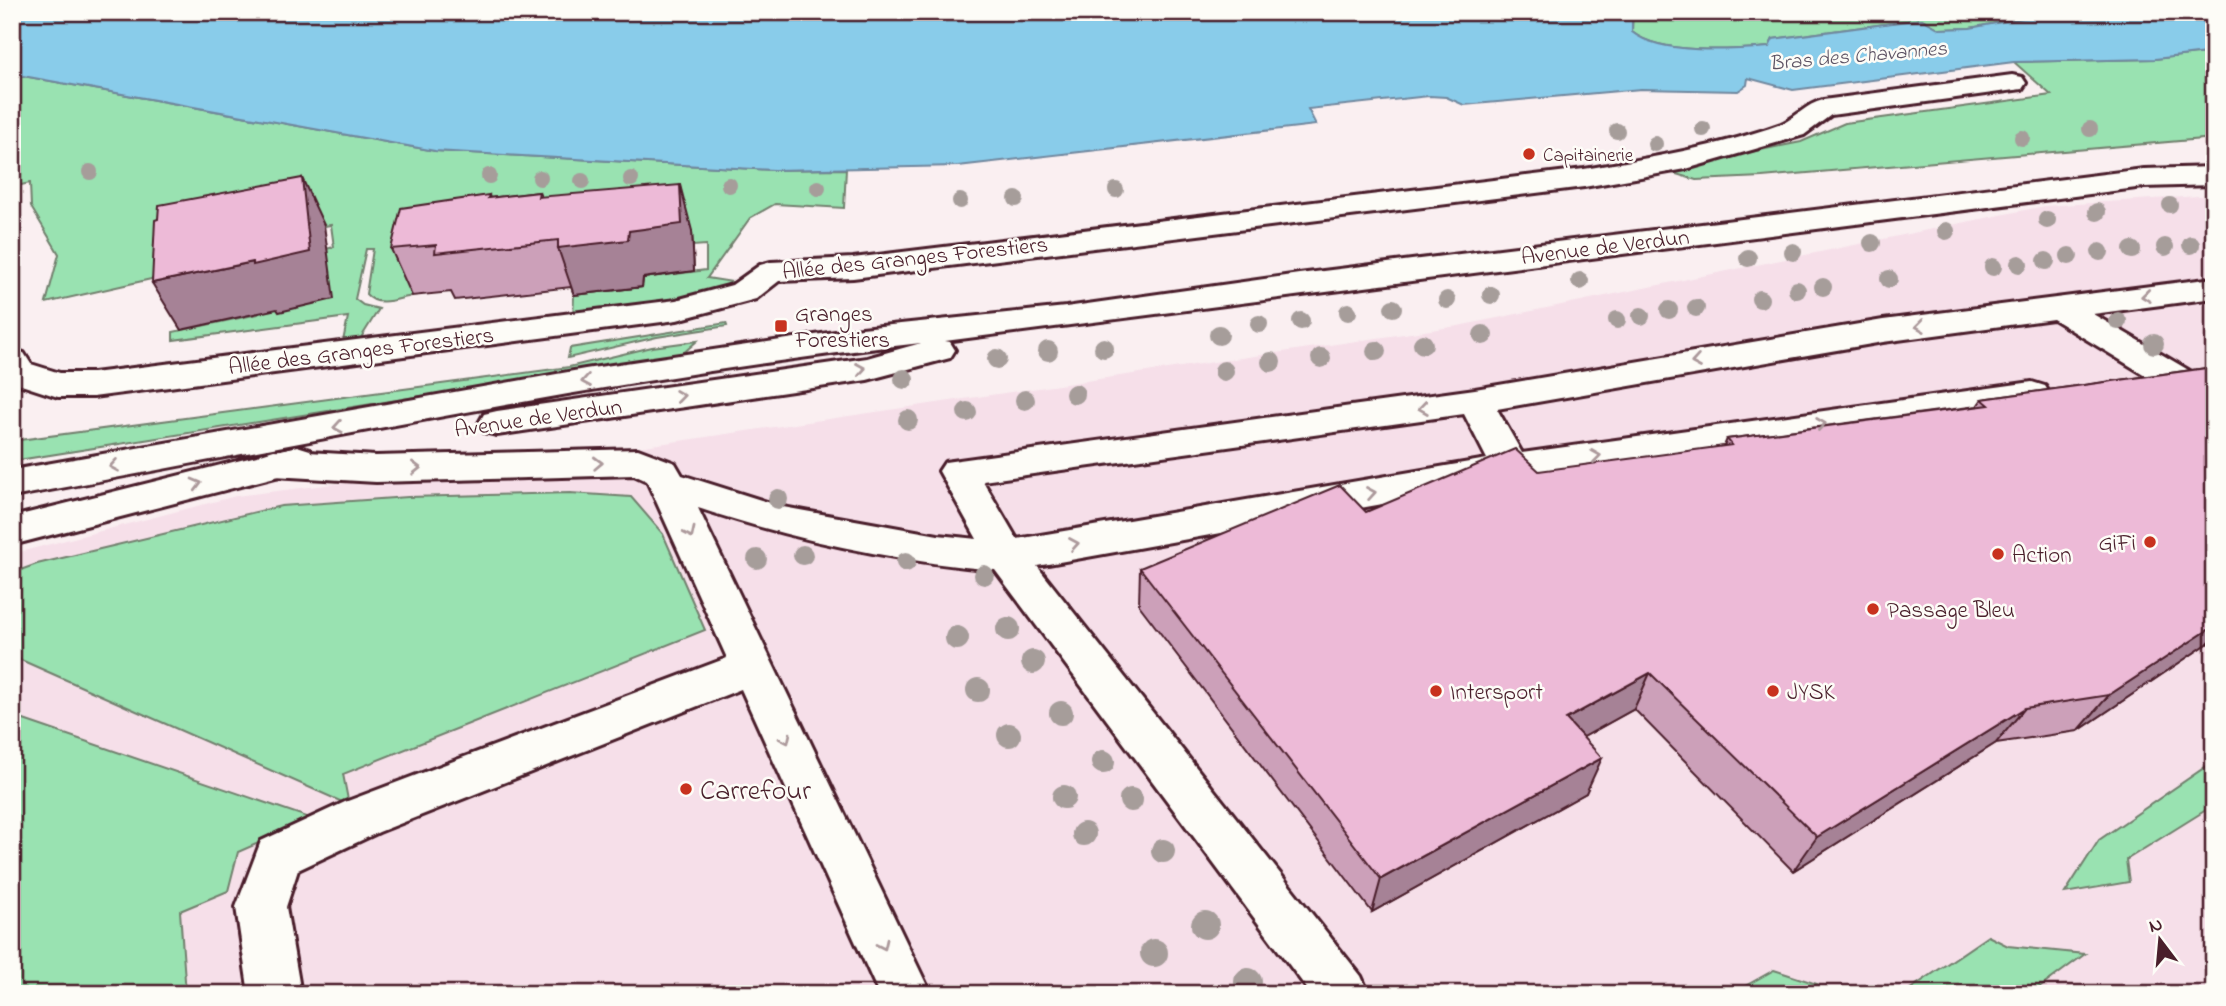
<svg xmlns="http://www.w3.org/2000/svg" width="2226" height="1006" font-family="'Indie Flower',sans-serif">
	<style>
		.built { fill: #f6dfe9 }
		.green { fill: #99e2b1; stroke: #72806e; stroke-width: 2 }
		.water { fill: #89ccea; stroke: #70879e; stroke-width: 2 }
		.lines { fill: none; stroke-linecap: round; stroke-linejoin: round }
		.minor-casing { stroke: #4a1f2b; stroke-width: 6 }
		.major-casing { stroke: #4a1f2b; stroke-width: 6 }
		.minor { fill: #fdfcf7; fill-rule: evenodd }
		.major { fill: #fdfcf7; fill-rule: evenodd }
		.tree { fill: #a69d9a }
		.wall { fill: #cca0b9; stroke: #4a1f2b; stroke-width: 2 }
		.shaded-wall { fill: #a68296; stroke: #4a1f2b; stroke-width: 2 }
		.building { fill: #edbad7; stroke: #4a1f2b; stroke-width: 2 }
		.oneway { stroke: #ac999b }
		.poi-dot { fill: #c8321e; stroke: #fdfcf7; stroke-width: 2.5 }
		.labels { text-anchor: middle; stroke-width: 5; stroke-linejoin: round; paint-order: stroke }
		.far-poi-label { font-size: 19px; fill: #4a1f2b; stroke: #fdfcf7; text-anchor: start }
		.far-water-label { font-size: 21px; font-style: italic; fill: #5d5364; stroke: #fdfcf7 }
		.street-label { font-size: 23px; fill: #4a1f2b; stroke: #fdfcf7 }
		.poi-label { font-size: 23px; fill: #4a1f2b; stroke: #fdfcf7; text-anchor: start }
		.near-poi-label { font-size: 28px; fill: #4a1f2b; stroke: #fdfcf7; text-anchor: start }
	</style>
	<rect width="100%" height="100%" fill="#faeff1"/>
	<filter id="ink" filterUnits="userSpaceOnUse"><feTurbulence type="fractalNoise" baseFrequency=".0143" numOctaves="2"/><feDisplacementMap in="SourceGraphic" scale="14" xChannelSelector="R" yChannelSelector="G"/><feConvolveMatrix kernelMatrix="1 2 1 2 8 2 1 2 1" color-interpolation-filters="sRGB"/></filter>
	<g filter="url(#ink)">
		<!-- built -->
		<path class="built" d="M2214 195V994H12V554L236 496 645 446 1458 326 2045 206Z"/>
		<!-- green -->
		<path class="green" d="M1633 12H2056L1970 28 1940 29 1922 19 1773 39 1769 47C1733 50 1661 55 1632 32Z
			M2214 52V138L1762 177 1696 180 1673 173 1700 162 1801 142 1845 123 2051 95 2014 62 2155 59Z
			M12 74 435 151 774 170 846 169 844 208 775 204 750 218 707 278 739 283 723 295 573 318 574 295 642 287 643 278 706 270V245L693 246 691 231 415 284 412 296C396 299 378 308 366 294L373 249H366L355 299 363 305 379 309 357 344 342 346 348 317 173 340V332L258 314 318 251 334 247 331 225 305 229 182 272 46 303 59 254 31 207 30 183 12 187Z
			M726 323 727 326 657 337 568 358 570 348Z
			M697 341 681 355 12 461V441L569 367 652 347Z
			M570 493 631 497 663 534 705 630 343 774 349 805 12 656V573L37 564 281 506 408 497Z
			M12 716 313 819 238 852 228 891 180 911 186 994H12Z
			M2214 761V805L2126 860 2129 882 2065 893 2099 840Z
			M1988 936 2008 946 2085 954 2031 994H1903Z
			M1774 970 1817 984 1802 994H1731Z"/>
		<!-- water -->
		<path class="water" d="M12 12H1632V32C1660 55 1733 50 1769 47L1773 39 1922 19 1940 29 1970 28 2056 12H2214V52L2155 59 2014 62 1793 90 1748 78 1747 85 1738 91 1641 89 1464 105 1446 97 1429 96 1308 109 1316 125 958 166 774 170 435 151 12 74Z"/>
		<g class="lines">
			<defs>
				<path id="minor" d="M2012 75 2022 77 2026 83 2022 89 1831 115 1804 135 1686 169 1584 187 853 278 779 281 756 299 677 320 93 397H58L12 382V350L24 353 31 364 60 373H93L676 300 732 285 760 265 771 262 853 258 1584 169C1650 158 1718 147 1781 124 1796 118 1806 104 1823 100Z
					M2214 278V298L2093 314 2214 385V413L2201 409 2053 319 1883 342 1497 409 1522 453 2032 382 2045 386 2050 394 2045 402 2032 406 1511 481 1037 566 1361 976 1369 994H1311L995 570C894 561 795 540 698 508L931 994H879L741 689 379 832 298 870 286 907 301 994H249L236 907 261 841 345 802 727 658 647 481 634 475 376 482 274 476 261 472 255 463 261 454 274 450 376 456 638 449 675 463 682 475 783 507 938 535 977 539 939 471 945 462 1475 389 1883 320ZM1464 414 1487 459 1017 539 983 481Z"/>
				<path id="major" d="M2214 167V185L2144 187 945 341 950 342 955 350 950 358 867 380 497 435 484 432 479 423 484 414 497 411 867 358 921 343C616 377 314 442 12 497V470L585 369 862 328 1066 307 1299 274 2144 169Z
					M297 446 310 450 316 459 310 468 12 545V517Z"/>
			</defs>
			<!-- minor casing -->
			<use href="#minor" class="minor-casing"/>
			<!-- major casing -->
			<use href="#major" class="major-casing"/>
			<!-- minor -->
			<use href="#minor" class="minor"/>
			<!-- major -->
			<use href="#major" class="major"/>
		</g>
		<!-- trees -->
		<g class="tree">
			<circle cx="1703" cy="129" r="8"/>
			<circle cx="2090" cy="129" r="8"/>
			<circle cx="1617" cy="131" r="8"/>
			<circle cx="2022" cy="138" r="8"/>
			<circle cx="1655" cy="144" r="8"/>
			<circle cx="90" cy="172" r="8"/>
			<circle cx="489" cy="176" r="8"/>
			<circle cx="540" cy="178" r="8"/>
			<circle cx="631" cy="179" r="8"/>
			<circle cx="582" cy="181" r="8"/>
			<circle cx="729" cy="185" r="8"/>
			<circle cx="818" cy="188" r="8"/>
			<circle cx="1116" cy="190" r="8"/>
			<circle cx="1016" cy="199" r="8"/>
			<circle cx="960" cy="201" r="8"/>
			<circle cx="2170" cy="205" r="8"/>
			<circle cx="2097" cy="212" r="9"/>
			<circle cx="2047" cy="220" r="9"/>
			<circle cx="1946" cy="231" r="9"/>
			<circle cx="1872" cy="243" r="9"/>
			<circle cx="2191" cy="245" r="9"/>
			<circle cx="2165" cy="247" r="9"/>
			<circle cx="2132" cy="250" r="9"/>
			<circle cx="1793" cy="252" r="9"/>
			<circle cx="2100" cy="252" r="9"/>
			<circle cx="2069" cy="256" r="9"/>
			<circle cx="1748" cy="258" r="9"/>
			<circle cx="2046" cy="261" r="9"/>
			<circle cx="2019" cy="264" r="9"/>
			<circle cx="1993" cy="267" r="9"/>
			<circle cx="1889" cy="279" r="9"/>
			<circle cx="1580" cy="281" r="9"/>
			<circle cx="1823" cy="287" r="9"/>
			<circle cx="1797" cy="290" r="9"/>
			<circle cx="1491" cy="295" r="9"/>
			<circle cx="1760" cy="299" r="9"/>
			<circle cx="1447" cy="300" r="9"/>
			<circle cx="1393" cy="308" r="9"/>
			<circle cx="1696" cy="308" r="9"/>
			<circle cx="1669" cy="310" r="9"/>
			<circle cx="1348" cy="312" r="9"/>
			<circle cx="1641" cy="316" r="9"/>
			<circle cx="1617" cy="320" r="9"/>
			<circle cx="1301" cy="321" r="9"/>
			<circle cx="2118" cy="321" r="9"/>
			<circle cx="1259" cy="324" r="9"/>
			<circle cx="1219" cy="335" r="10"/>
			<circle cx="1483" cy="335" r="10"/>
			<circle cx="1423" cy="344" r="10"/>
			<circle cx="2154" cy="344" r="10"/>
			<circle cx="1104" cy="348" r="10"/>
			<circle cx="1048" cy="351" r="10"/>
			<circle cx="1376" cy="351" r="10"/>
			<circle cx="1321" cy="358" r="10"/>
			<circle cx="997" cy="359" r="10"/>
			<circle cx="1271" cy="362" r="10"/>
			<circle cx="1224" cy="371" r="10"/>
			<circle cx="904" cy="379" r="10"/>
			<circle cx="1075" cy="394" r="10"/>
			<circle cx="1025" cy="400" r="10"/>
			<circle cx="967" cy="412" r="10"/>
			<circle cx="908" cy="420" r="10"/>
			<circle cx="778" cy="499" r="10"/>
			<circle cx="803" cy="555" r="10"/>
			<circle cx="757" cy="559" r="10"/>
			<circle cx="906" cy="562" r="10"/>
			<circle cx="984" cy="575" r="10"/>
			<circle cx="1008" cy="629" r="12"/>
			<circle cx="957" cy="638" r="12"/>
			<circle cx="1033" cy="662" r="12"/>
			<circle cx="978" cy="690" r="12"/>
			<circle cx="1061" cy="713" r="12"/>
			<circle cx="1009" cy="735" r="12"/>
			<circle cx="1103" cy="762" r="12"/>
			<circle cx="1064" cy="797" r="12"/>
			<circle cx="1131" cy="800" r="12"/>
			<circle cx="1084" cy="834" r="12"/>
			<circle cx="1163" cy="851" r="12"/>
			<circle cx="1205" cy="925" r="14"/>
			<circle cx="1154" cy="953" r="14"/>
			<circle cx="1248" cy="982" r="14"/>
		</g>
		<!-- wall -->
		<path class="wall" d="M539 192 541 197 692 231 694 271 643 278 642 287 574 295 571 287 455 300 451 292 412 296 391 249 489 195 490 198Z
			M2214 367V643L2207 644 2078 731 1996 743 1793 871 1634 709 1583 737 1586 793 1372 912 1139 605 1140 568 1366 512 1724 446 1727 439 1977 406 1982 399Z"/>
		<!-- shaded-wall -->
		<path class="shaded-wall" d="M302 178 324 225 334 299 279 312 277 309 181 330 152 283 253 262Z
			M680 185 692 231 694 271 643 278 642 287 574 295 558 248 629 231Z
			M2214 626V637L2207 644 2078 731 2109 695Z
			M1650 673 1634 709 1551 755 1566 719Z
			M2025 708 1996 743 1793 871 1817 837Z
			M1602 758 1586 793 1372 912 1381 879Z"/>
		<!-- building -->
		<path class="building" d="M302 178 310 252 253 265V262L152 283 155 220 158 219 159 205Z
			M680 185 682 224 629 231 628 240 558 248V240L435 253 436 245 391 249 401 208 489 195 488 198 539 192 538 197Z
			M2214 367V626L2109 695 2025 708 1817 837 1650 673 1566 719 1602 758 1381 879 1140 568 1340 485 1366 512 1515 449 1539 471 1732 445 1727 439 1989 405 1982 399Z"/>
		<!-- one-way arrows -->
		<defs><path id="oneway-chevron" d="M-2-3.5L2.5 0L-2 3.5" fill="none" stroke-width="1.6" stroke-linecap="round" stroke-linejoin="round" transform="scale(1.75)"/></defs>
		<g class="oneway">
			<use href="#oneway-chevron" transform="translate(2146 296) rotate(173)"/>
			<use href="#oneway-chevron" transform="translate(1920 326) rotate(173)"/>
			<use href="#oneway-chevron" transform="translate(1696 362) rotate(170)"/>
			<use href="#oneway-chevron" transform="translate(861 369) rotate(-10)"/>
			<use href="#oneway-chevron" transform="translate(586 381) rotate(170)"/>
			<use href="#oneway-chevron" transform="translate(680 396) rotate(-8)"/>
			<use href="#oneway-chevron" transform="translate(1423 408) rotate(172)"/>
			<use href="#oneway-chevron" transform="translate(1821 424) rotate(-8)"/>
			<use href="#oneway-chevron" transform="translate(338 427) rotate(170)"/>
			<use href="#oneway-chevron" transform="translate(1596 456) rotate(-8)"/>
			<use href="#oneway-chevron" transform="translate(598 463) rotate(-2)"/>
			<use href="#oneway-chevron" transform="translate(114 466) rotate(170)"/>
			<use href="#oneway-chevron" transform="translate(416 468) rotate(-1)"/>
			<use href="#oneway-chevron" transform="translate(197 484) rotate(-15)"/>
			<use href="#oneway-chevron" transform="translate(1371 493) rotate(-10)"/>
			<use href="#oneway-chevron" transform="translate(690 533) rotate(65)"/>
			<use href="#oneway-chevron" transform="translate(1074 544) rotate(-10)"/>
			<use href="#oneway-chevron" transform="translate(786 739) rotate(65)"/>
			<use href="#oneway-chevron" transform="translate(883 945) rotate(65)"/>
		</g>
	</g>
	<!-- markers -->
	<g class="poi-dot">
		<circle cx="1529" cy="154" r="7"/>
		<rect x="774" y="319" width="14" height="14" rx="3.5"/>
		<circle cx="2150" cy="542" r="7"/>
		<circle cx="1998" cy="554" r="7"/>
		<circle cx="1873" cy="609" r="7"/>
		<circle cx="1436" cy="691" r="7"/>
		<circle cx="1773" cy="691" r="7"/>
		<circle cx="686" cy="789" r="7"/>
	</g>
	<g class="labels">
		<!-- far-poi labels -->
		<g class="far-poi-label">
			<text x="1543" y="161">Capitainerie</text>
		</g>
		<!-- far-water labels -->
		<g class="far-water-label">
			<text transform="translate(1858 55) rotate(-5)" y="7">Bras des Chavannes</text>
		</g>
		<!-- street labels -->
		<g class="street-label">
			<text transform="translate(1605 246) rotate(-7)" y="8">Avenue de Verdun</text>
			<text transform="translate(915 257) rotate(-6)" y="8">Allée des Granges Forestiers</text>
			<text transform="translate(361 350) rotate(-7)" y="8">Allée des Granges Forestiers</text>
			<text transform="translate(538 417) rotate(-8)" y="8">Avenue de Verdun</text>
		</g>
		<!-- poi labels -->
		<g class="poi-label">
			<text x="795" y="321">Granges<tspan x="795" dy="26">Forestiers</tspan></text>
			<text x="2136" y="550" text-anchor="end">GiFi</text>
			<text x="2012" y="562">Action</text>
			<text x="1887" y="617">Passage Bleu</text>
			<text x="1450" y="699">Intersport</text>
			<text x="1787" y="699">JYSK</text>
		</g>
		<!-- near-poi labels -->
		<g class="near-poi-label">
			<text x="700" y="799">Carrefour</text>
		</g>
	</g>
	<!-- margin -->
	<rect width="2226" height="1006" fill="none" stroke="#fdfcf7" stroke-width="42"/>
	<rect x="21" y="21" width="2184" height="964" fill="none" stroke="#4a1f2b" stroke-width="2.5" filter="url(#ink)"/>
	<!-- north arrow -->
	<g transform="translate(2160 940) rotate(344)" stroke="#fdfcf7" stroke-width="5" paint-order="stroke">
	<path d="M0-5L12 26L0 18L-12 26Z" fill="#4a1f2b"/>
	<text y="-10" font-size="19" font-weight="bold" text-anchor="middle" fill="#4a1f2b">N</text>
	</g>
</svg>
